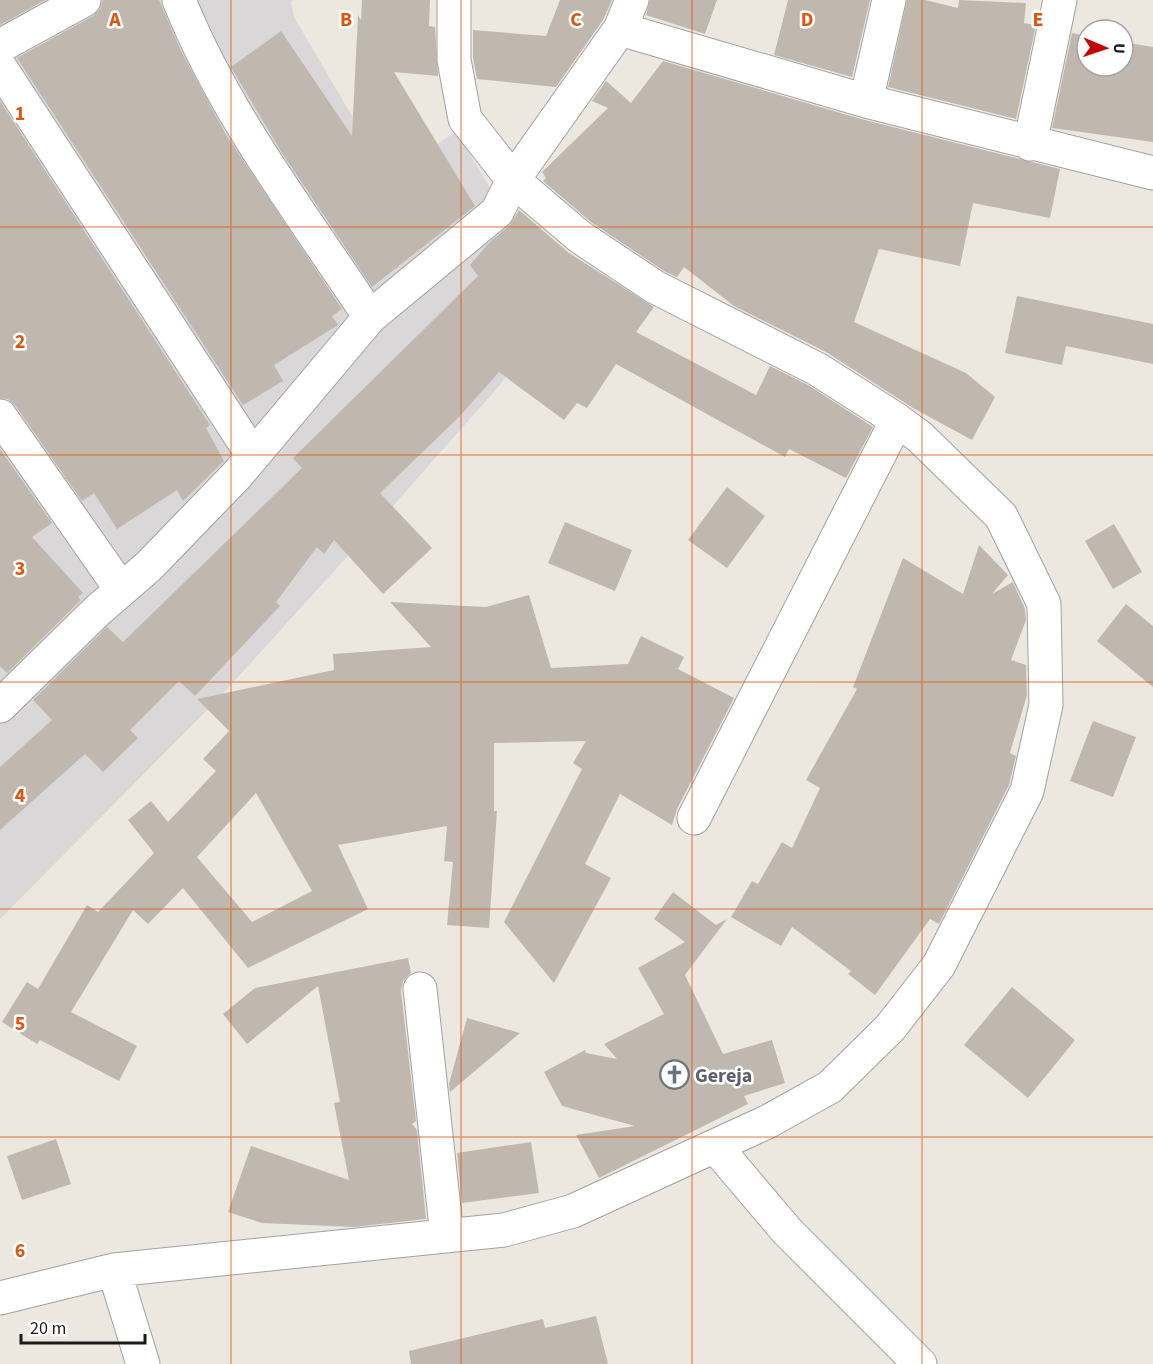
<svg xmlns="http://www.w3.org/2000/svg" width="1153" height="1364" font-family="'Source Sans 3',sans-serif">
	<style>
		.residential { fill: #d9d7d7 }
		.building { fill: #c0b8af; fill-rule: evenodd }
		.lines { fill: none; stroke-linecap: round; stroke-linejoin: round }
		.minor-casing { stroke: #a1a1a1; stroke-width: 35 }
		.minor { stroke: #fff; stroke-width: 33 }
		.grid { fill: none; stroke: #de560d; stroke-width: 1.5; stroke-opacity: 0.55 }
		.labels { text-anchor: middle; stroke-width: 5; stroke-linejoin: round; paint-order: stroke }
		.worship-label { font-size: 20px; font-weight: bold; fill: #5b616d; stroke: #fff; text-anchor: start }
		.grid-label { font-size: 20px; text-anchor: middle; font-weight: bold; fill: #de560d; stroke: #fff; stroke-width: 5; stroke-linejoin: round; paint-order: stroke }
	</style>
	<rect width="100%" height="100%" fill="#ece8df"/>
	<!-- residential -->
	<path class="residential" d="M0 0H293L291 2 294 17 387 176 456 132 500 204 579 274 499 386 384 516 218 699 0 919Z"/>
	<!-- building -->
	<path class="building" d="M0 0H45L0 25Z
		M103 0H159L181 51 225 133 342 309 332 316 338 325 274 365 283 381 243 405 17 58 93 16 100 9Z
		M362 0H430L429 26 435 27 438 76 394 72 475 206 372 287 282 153 231 67 281 31 352 136 358 15 361 20Z
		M560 0H612L603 20 556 87 477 79 473 58V30L546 36Z
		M650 0H717L705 34 646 15Z
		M788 0H870L852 77 774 55Z
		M907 0H925L958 8 959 0 1026 3 1024 23 1036 25 1016 119 888 87Z
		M1072 33 1087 36V66H1123V42L1153 47V142L1052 128Z
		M663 61 861 119 1060 169 1050 218 973 203 960 266 879 249 854 322 966 373 995 397 972 440 913 408 826 352 734 306 684 267 677 277 664 271 591 222 543 181 546 178 542 172 608 108 592 101 606 81 631 103Z
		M0 101 210 425 206 428 224 461 183 501 177 490 117 529 94 493 82 501 15 405 8 399 0 398Z
		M519 210 569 253 654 307 636 332 756 395 770 366 808 385 873 427 846 478 789 449 785 457 616 364 587 408 577 403 564 420 499 372 459 417 380 493 432 548 383 594 334 540 324 554 317 547 276 602 280 606 195 696 179 681 130 730 138 738 103 772 85 754 0 830V767L52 720 33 700 107 627 123 642 302 468 293 458 478 276 470 265 489 243 509 226Z
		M1017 296 1153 324V364L1066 346 1062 365 1005 353Z
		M0 449 52 523 32 537 83 593 78 597 81 600 7 673 0 666Z
		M727 487 765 516 727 568 688 540Z
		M565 522 632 550 615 591 548 563Z
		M1114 524 1142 572 1113 589 1085 541Z
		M979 545 1008 575 992 594 1013 582 1025 609 1026 620 1011 660 1026 665 1027 695 1010 753 1016 756 1009 785 939 924 930 919 875 995 848 974 851 971 792 927 781 946 731 917 752 881 758 884 782 842 792 848 820 788 806 780 857 689 853 687 903 558 963 594Z
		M529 595 551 668 628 664 641 636 684 657 678 669 734 698 677 809 672 825 620 794 585 864 611 878 554 983 504 922 582 769 573 763 586 741 494 743V811H497L489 928 447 925 453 862 444 861 447 826 338 845 368 909 248 968 183 888 148 924 133 910 71 1012 137 1046 119 1081 40 1040 37 1044 2 1022 27 982 38 989 87 905 98 912 154 853 128 820 151 801 168 822 216 771 203 759 229 731 197 699 334 670 333 654 431 647 390 602 486 607ZM256 793 312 891 252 922 197 857Z
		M1126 604 1153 626V687L1097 641Z
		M1093 721 1136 737 1113 797 1070 781Z
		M673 892 716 925 727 919 685 975 723 1054 772 1040 785 1083 744 1096 748 1104 599 1178 576 1135 635 1126 562 1106 544 1072 585 1050 586 1053 617 1059 604 1044 664 1014 638 968 685 942 654 919Z
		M408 958 411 973 403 981 401 991 416 1121 412 1124 417 1130 426 1219 354 1227 262 1223 228 1212 251 1146 349 1180 334 1103 340 1102 318 986 247 1044 223 1014 255 988Z
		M1012 987 1075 1040 1028 1098 964 1045Z
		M467 1018 520 1033 450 1092 449 1084Z
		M56 1139 71 1184 22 1200 7 1156Z
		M531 1142 539 1193 462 1203 457 1153Z
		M596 1316 608 1364H411L409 1351 543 1319 545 1328Z"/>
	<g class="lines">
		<defs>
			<path id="minor" d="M179 0C225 115 302 214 370 317
				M620 29 866 101 1153 173
				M0 46 84 0
				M0 67 252 454
				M866 101 889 0
				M1030 144 1060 0
				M0 416 121 589
				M0 706 97 611 149 566 237 475 370 317 497 212 513 180 620 29 632 0
				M694 818 897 420
				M420 989 447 1236
				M715 1146 787 1231 920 1364
				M114 1270 143 1364
				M0 1298 114 1270 504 1230 573 1211 767 1122 830 1087 890 1028 939 965 1027 791 1046 705 1044 604 1001 516 920 437 897 420 817 369 655 287 580 237 513 180 465 119 454 60V0"/>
		</defs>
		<!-- minor casing -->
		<use href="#minor" class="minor-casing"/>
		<!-- minor -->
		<use href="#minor" class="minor"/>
	</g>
	<!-- grid -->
	<path class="grid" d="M231 0V1364M461 0V1364M692 0V1364M922 0V1364M0 227H1153M0 455H1153M0 682H1153M0 909H1153M0 1137H1153"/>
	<!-- icons -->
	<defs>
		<symbol id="church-ring" viewBox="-11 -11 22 22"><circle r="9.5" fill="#fff" stroke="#6b7280" stroke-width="1.5"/><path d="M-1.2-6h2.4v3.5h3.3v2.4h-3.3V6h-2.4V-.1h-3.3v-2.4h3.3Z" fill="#6b7280"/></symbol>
	</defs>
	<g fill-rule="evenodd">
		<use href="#church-ring" x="658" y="1058" width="33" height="33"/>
	</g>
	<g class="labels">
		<!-- worship labels -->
		<g class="worship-label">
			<text x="695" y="1082">Gereja</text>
		</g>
	</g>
	<g class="grid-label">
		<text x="115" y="26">A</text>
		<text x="346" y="26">B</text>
		<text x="576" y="26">C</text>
		<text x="807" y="26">D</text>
		<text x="1038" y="26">E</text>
		<text x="20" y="120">1</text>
		<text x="20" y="348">2</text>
		<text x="20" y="575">3</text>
		<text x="20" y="802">4</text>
		<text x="20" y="1030">5</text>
		<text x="20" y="1257">6</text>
	</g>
	<!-- north arrow -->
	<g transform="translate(1105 48) rotate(92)"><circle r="28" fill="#ffffff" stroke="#a3a3a3" stroke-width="1.5"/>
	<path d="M0-4.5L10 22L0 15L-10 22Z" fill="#c40601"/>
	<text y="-9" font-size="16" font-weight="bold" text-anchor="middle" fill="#1a1a1a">U</text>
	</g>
	<!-- scale -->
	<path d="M21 1334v9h124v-9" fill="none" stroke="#1a1a1a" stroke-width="3"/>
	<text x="30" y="1334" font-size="18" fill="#1a1a1a" stroke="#ffffff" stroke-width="4.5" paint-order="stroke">20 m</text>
</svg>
